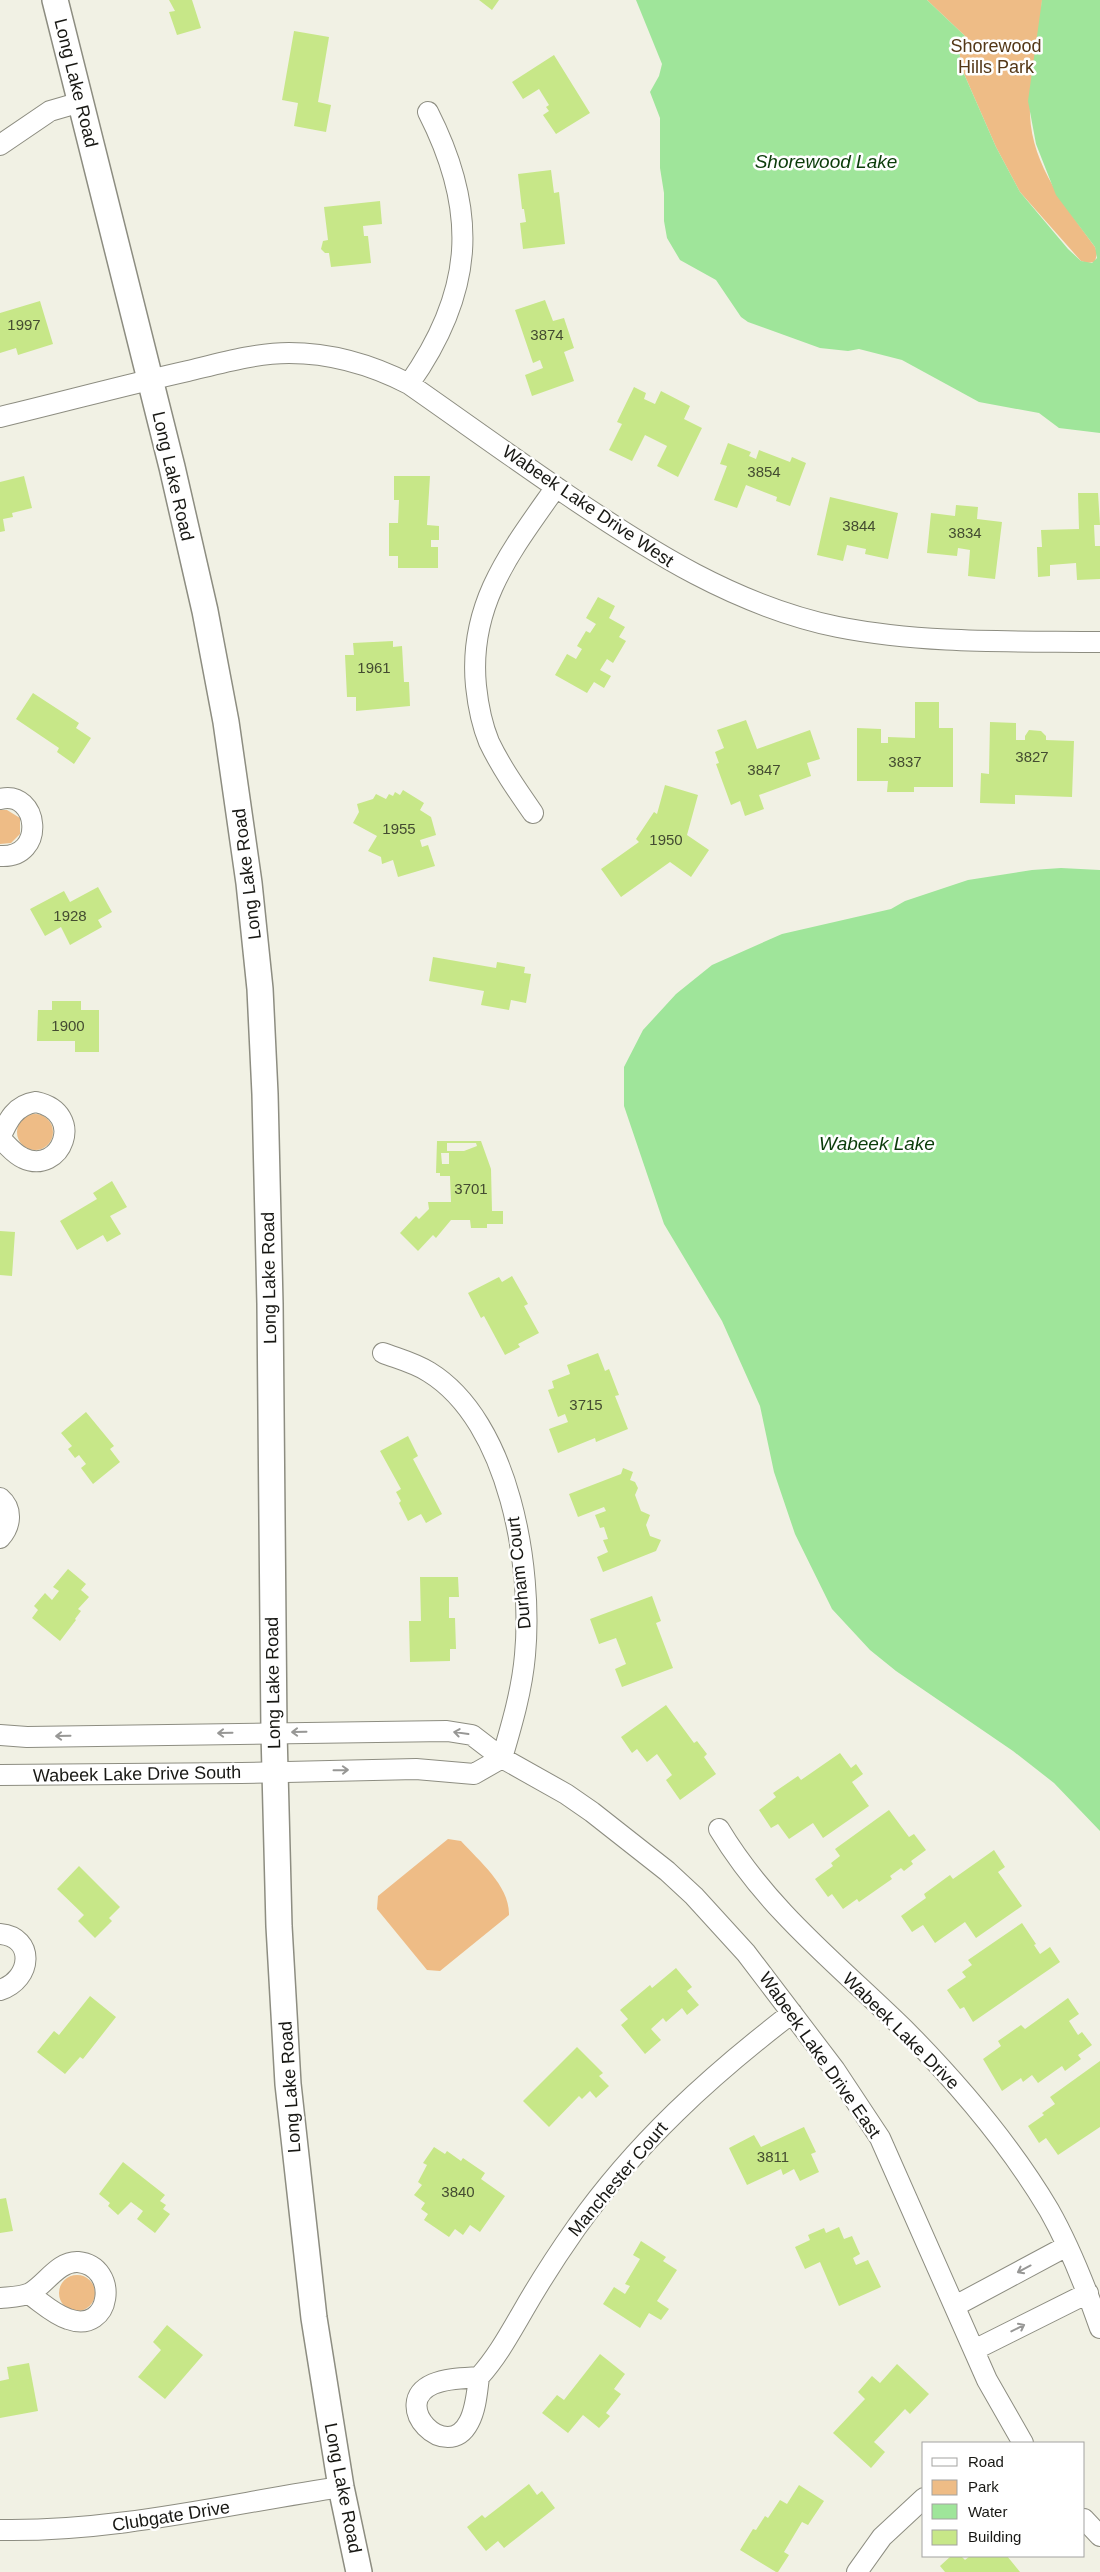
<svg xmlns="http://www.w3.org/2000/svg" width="1100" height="2572" font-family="Arial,sans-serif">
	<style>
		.green { fill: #eebc86 }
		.water { fill: #9fe59a }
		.building { fill: #c7e788; fill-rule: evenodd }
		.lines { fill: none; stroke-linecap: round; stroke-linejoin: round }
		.minor-casing { stroke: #8d8d81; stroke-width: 22 }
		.major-casing { stroke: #8d8d81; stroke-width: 28 }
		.minor { stroke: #fff; stroke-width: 20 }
		.major { stroke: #fff; stroke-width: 25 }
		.oneway { stroke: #979795 }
		.labels { text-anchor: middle; stroke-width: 5; stroke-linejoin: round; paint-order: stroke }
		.number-label { font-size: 15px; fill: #444c31 }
		.park-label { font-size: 18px; fill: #543817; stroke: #fff }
		.street-label { font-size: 18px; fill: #181814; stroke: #fff }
		.water-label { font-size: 19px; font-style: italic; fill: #0b3c0a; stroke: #fff }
	</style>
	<rect width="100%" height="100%" fill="#f1f1e4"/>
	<!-- green -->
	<path class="green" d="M927 0H1042C1041 38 1029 78 1030 115 1032 166 1067 208 1095 247L1097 253 1095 262 1087 263 1081 261 1020 192 996 147 961 67 959 48 965 36Z
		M0 810H7L20 818V834L11 843 0 844Z
		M17 1132a18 18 0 1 1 36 0a18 18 0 1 1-36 0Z
		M448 1839 461 1841C479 1861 510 1886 509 1915L440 1971 427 1970 377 1909 378 1896Z
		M59 2293a18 18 0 1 1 36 0a18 18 0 1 1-36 0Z"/>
	<!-- water -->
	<path class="water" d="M636 0H927L965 36 959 48 961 67 996 147 1020 192 1068 249 1081 261 1092 263 1097 258 1095 247 1056 195 1036 144 1028 101 1042 0H1100V433L1059 428 1039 413 979 402 902 360 859 349 848 351 820 348 748 322 741 317 716 280 680 260 667 238 664 221V193L660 168V118L650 92 659 76 662 64Z
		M1061 868 1100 870V1831L1054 1783 1013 1751 896 1671 870 1650 832 1609 795 1534 774 1472 760 1406 722 1321 664 1224 624 1106V1067L643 1030 676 994 712 965 782 934 891 909 905 901 968 880 1032 870Z"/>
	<!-- building -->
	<path class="building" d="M169 0H192L201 28 177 35 169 12 175 11Z
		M479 0H499L492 10Z
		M294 31 329 37 318 102 331 105 326 132 294 126 298 103 282 100Z
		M554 55 590 113 556 134 543 115 549 111 546 107 549 105 539 89 523 99 512 82Z
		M551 170 554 193 559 192 565 244 523 249 520 223 526 222 524 209H522L518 174Z
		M380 201 382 224 363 226 364 236H368L371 263 331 267 329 253H325L321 249 323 241 328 240 324 207Z
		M545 300 553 321 564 318 574 348 564 352 574 381 532 396 525 375 543 368 540 360 533 363 515 310Z
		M40 301 53 344 18 355 16 348 0 353V313Z
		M634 387 646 393 644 399 655 404 661 391 690 406 684 419 702 428 678 477 657 466 667 446 645 435 632 461 609 450 622 424 617 422Z
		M728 443 751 452 749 456 756 459 759 450 790 462 792 457 806 463 790 506 776 501 777 497 746 485 737 508 714 500 727 466 720 464Z
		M24 476 32 508 12 513 13 517 3 519 5 531 0 532V482Z
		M394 476H430L427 525 439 526V540H431V547H438V568H398V556H389V523H398L399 500H394Z
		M1078 493H1098L1100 525H1094L1095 546H1100V579L1077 580 1076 563 1050 565V576L1038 577 1037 547H1042L1041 530 1079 529Z
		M830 497 898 513 888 559 865 554 866 549 847 545 843 561 817 555Z
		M956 505 978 507 977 519 1002 522 995 579 968 576 970 550 958 548 957 556 927 553 931 513 955 516Z
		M598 597 615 606 609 618 625 627 619 637 626 641 613 663 607 659 600 670 611 676 604 688 594 682 587 693 555 675 567 654 576 659 582 649 577 646 586 631 590 633 596 624 586 618Z
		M393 641V647L402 646 404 682H409L410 706 356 711V697H347L345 655H354L353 643Z
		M33 693 79 723 76 728 91 738 74 764 57 752 59 748 16 719Z
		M915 702H939V728H953V787H914V792H887L888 781H857V728L881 729V743H888V737L915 738Z
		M746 720 757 749 810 730 820 759 807 763 811 776 759 795 764 809 745 816 740 801 731 805 716 764 719 763 715 752 724 748 717 730Z
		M990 722 1016 723V740H1025V736L1029 730 1041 731 1046 736V740L1074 741 1072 797 1015 795V804L980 803 981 773 989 774Z
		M665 785 698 795 687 835 709 850 691 877 670 862 621 897 601 869 639 842 636 839 654 812 657 814Z
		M403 790 424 803 420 810 431 817 436 835 420 840 422 847 428 845 435 866 398 877 393 860 382 864 381 857 368 851 377 836 353 823 359 812 357 804 373 799 376 794 386 799 389 794 393 796 395 792 400 795Z
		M98 887 112 912 98 920 102 927 70 945 61 927 45 936 30 909 64 891 70 902Z
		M433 957 496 968 497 962 525 967 524 973 531 974 526 1003 511 1000 509 1010 481 1005 484 991 429 981Z
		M52 1001H81V1010H99V1052H75V1041H37L38 1010H52Z
		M437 1141H481L491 1169 492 1211H503V1224H487V1228H471L470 1220H451L436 1238 433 1235 418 1251 400 1233 416 1216 419 1219 429 1209 428 1202H451L450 1176H440V1173H436ZM447 1143H476L477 1146 464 1151H447ZM441 1153H449V1164H442Z
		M112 1181 127 1207 110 1216 121 1234 107 1242 103 1235 77 1250 60 1221 97 1199 93 1193Z
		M0 1231 15 1232 12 1276 0 1275Z
		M512 1276 528 1304 524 1306 539 1333 518 1344 520 1347 505 1355 484 1316 481 1318 468 1293 499 1277 502 1282Z
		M598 1353 605 1371 609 1369 619 1395 615 1396 628 1429 596 1442 595 1438 558 1453 549 1429 568 1422 565 1414 558 1417 548 1390 554 1388 552 1381 570 1374 567 1365Z
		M86 1412 114 1446 110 1449 120 1462 93 1484 81 1468 86 1464 79 1455 75 1458 68 1449 72 1446 61 1433Z
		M408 1436 418 1456 413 1459 442 1514 426 1523 421 1514 408 1521 399 1503 401 1501 396 1492 401 1489 380 1451Z
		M623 1468 633 1472 630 1480 635 1482 638 1488 635 1495 641 1511 650 1515 646 1525 650 1536 661 1540 656 1551 603 1572 597 1557 608 1552 603 1540 608 1539 604 1527 600 1528 595 1515 606 1511 604 1507 578 1517 569 1494 621 1474Z
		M68 1569 86 1584 81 1590 89 1597 78 1609 81 1611 75 1619 76 1620 60 1641 32 1618 38 1610 34 1606 45 1593 52 1600 59 1591 53 1587Z
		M420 1577H458L459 1597H449V1618H455L456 1649H450V1661L410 1662 409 1621H421Z
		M652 1596 661 1621 656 1623 673 1668 622 1687 615 1669 626 1664 616 1638 599 1644 590 1619Z
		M666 1705 694 1743 697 1741 707 1754 704 1757 716 1774 680 1800 666 1780 672 1775 657 1754 647 1762 637 1749 632 1753 621 1737Z
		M840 1753 851 1768 856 1764 863 1774 852 1782 869 1806 823 1838 813 1823 789 1839 778 1824 771 1828 759 1810 776 1797 773 1793 798 1776 801 1780Z
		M889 1810 909 1837 914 1834 926 1850 911 1861 913 1864 904 1871 901 1868 890 1876 892 1879 859 1902 857 1899 843 1909 832 1894 828 1897 815 1879 833 1866 831 1863 840 1856 835 1849Z
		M994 1850 1005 1867 998 1872 1022 1906 976 1938 965 1922 935 1943 923 1925 912 1932 901 1916 926 1898 924 1894 950 1875 953 1879Z
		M79 1866 120 1907 109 1918 112 1921 95 1938 78 1921 84 1915 57 1889Z
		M1022 1923 1036 1944 1034 1945 1040 1954 1050 1947 1060 1962 973 2022 964 2007 960 2009 947 1990 966 1977 962 1972 972 1965 968 1960Z
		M676 1968 692 1987 687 1991 699 2005 687 2015 682 2008 666 2022 663 2018 651 2029 661 2040 645 2054 621 2025 628 2019 620 2010 650 1985 652 1988Z
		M90 1996 116 2017 83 2059 80 2057 65 2074 37 2052 54 2031 59 2035Z
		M1068 1998 1079 2014 1069 2021 1078 2035 1082 2032 1092 2045 1078 2055 1081 2059 1065 2071 1062 2066 1038 2083 1032 2075 1023 2082 1021 2078 1002 2091 983 2059 1001 2046 998 2041 1021 2025 1025 2029Z
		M577 2047 603 2073 599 2076 609 2086 596 2098 590 2091 582 2099 579 2096 549 2127 523 2101Z
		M1100 2061V2127L1058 2155 1046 2138 1039 2143 1028 2126 1044 2115 1042 2113 1055 2104 1050 2097Z
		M804 2127 816 2152 811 2154 819 2172 800 2181 794 2169 783 2175 781 2169 747 2185 729 2148 754 2135 761 2147Z
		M434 2147 445 2154 447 2151 461 2161 463 2158 485 2173 481 2179 505 2196 480 2232 470 2225 463 2235 455 2229 449 2237 424 2220 428 2214 421 2209 425 2203 414 2195 422 2185 418 2182 427 2165 423 2163Z
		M123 2162 165 2195 160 2201 166 2205 163 2209 170 2214 155 2233 137 2219 143 2211 131 2202 118 2215 108 2206 110 2203 99 2194Z
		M6 2198 13 2231 0 2233V2199Z
		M839 2227 844 2239 852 2236 860 2254 853 2258 856 2265 868 2260 881 2287 839 2306 820 2262 805 2269 795 2247 810 2240 808 2235 824 2228 826 2233Z
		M641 2241 666 2257 663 2261 677 2270 657 2301 669 2309 661 2320 649 2313 640 2328 603 2304 614 2287 625 2294 630 2286 625 2284 640 2259 633 2255Z
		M167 2325 203 2355 165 2399 138 2377 161 2350 153 2342Z
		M600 2354 625 2374 614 2389 621 2394 606 2413 610 2416 599 2428 583 2415 568 2433 542 2413 557 2395 564 2400Z
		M29 2363 38 2411 0 2418V2381L9 2379 7 2367Z
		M897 2364 929 2394 910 2414 905 2409 874 2442 885 2452 871 2468 833 2433 865 2399 858 2392 872 2376 880 2383Z
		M529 2484 537 2495 542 2491 555 2508 504 2548 498 2541 486 2551 467 2527 482 2515 485 2518Z
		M799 2485 824 2501 808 2525 802 2522 784 2552 789 2555 778 2572H776L740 2550 753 2529 756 2530 765 2516 768 2518 780 2500 787 2504Z
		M951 2556H961L965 2560 970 2556H1007L1020 2572H945L940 2566Z"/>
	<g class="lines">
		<defs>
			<path id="minor" d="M0 145 50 111 81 102
				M409 384C474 292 479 212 428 112
				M0 417C63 402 125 385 188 371 221 363 256 353 289 353 332 353 372 365 409 384 462 421 513 458 566 494 650 551 736 606 838 627 924 644 1012 641 1100 642
				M0 799C39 789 47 859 0 856
				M533 813C517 790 501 767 489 742 482 725 478 705 476 686 468 604 511 551 556 487
				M36 1102C87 1113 61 1176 23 1158 14 1154 7 1145 0 1138 8 1120 15 1105 36 1102Z
				M383 1353C399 1359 415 1363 429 1372 510 1422 533 1568 525 1655 522 1690 512 1724 502 1758
				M0 1498C13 1509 11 1526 0 1538
				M0 1735 27 1737 447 1731 472 1735 502 1758 566 1794 592 1812 667 1871 694 1896 746 1953 835 2070 880 2138 987 2380 1023 2443
				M0 1775 241 1773 416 1769 474 1774 502 1758
				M719 1829C769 1912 840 1966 908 2033 960 2086 1011 2146 1049 2210 1070 2247 1086 2288 1100 2328
				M0 1934C35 1937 33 1979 0 1990
				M0 2298C9 2297 22 2297 30 2293 46 2284 58 2261 78 2262 120 2266 112 2335 68 2319 53 2314 41 2302 29 2294
				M955 2306 1067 2246
				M974 2350 1088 2293
				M479 2377C497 2357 509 2335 523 2311 539 2283 557 2255 576 2228 636 2143 710 2076 792 2013
				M479 2377C477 2392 476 2409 469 2422 447 2465 388 2404 433 2384 447 2378 464 2378 479 2377Z
				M1084 2519 1100 2536
				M0 2530C116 2532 227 2504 341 2487
				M857 2572 882 2537 924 2498"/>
			<path id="major" d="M55 0 172 467 205 611 226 722 249 883 260 989 265 1094 270 1304 274 1732 279 1926 288 2084 314 2318 341 2487 359 2572"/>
		</defs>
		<!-- minor casing -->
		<use href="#minor" class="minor-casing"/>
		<!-- major casing -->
		<use href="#major" class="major-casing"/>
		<!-- minor -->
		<use href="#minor" class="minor"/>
		<!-- major -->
		<use href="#major" class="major"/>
	</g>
	<!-- one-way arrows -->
	<defs><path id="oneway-shaft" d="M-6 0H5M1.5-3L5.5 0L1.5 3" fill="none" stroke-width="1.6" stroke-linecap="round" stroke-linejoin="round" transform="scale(1.25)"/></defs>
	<g class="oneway">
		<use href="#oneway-shaft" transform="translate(299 1732) rotate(179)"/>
		<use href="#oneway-shaft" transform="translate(225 1733) rotate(179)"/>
		<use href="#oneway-shaft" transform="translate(461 1733) rotate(-172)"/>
		<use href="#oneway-shaft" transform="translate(63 1736) rotate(179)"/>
		<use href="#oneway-shaft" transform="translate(341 1770) rotate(-1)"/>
		<use href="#oneway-shaft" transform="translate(1024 2269) rotate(152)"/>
		<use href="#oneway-shaft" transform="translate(1018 2328) rotate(-27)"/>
	</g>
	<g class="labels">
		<!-- number labels -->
		<g class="number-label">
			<text x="24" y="330">1997</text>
			<text x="547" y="340">3874</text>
			<text x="764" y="477">3854</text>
			<text x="859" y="531">3844</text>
			<text x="965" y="538">3834</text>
			<text x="374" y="673">1961</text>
			<text x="1032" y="762">3827</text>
			<text x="905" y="767">3837</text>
			<text x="764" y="775">3847</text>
			<text x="399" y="834">1955</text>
			<text x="666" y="845">1950</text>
			<text x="70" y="921">1928</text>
			<text x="68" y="1031">1900</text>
			<text x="471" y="1194">3701</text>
			<text x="586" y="1410">3715</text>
			<text x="773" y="2162">3811</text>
			<text x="458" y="2197">3840</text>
		</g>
		<!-- park labels -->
		<g class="park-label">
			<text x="996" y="52">Shorewood<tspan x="996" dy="21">Hills Park</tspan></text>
		</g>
		<!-- street labels -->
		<g class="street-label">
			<text transform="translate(76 83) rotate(76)" y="6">Long Lake Road</text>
			<text transform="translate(173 476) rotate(77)" y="6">Long Lake Road</text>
			<text transform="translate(588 506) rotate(34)" y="6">Wabeek Lake Drive West</text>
			<text transform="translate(247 874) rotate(-97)" y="6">Long Lake Road</text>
			<text transform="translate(269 1278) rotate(-91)" y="6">Long Lake Road</text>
			<text transform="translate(519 1573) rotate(-96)" y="6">Durham Court</text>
			<text transform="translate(273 1683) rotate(-91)" y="6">Long Lake Road</text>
			<text transform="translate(137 1774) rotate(-1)" y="6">Wabeek Lake Drive South</text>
			<text transform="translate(901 2031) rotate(45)" y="6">Wabeek Lake Drive</text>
			<text transform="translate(820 2055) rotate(55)" y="6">Wabeek Lake Drive East</text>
			<text transform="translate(290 2087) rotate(-94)" y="6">Long Lake Road</text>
			<text transform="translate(618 2179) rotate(-50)" y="6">Manchester Court</text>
			<text transform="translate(343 2488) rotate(79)" y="6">Long Lake Road</text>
			<text transform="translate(171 2516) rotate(-9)" y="6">Clubgate Drive</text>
		</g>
		<!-- water labels -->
		<g class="water-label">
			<text x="826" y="168">Shorewood Lake</text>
			<text x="877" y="1150">Wabeek Lake</text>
		</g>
	</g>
	<!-- legend -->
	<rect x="922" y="2442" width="162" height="115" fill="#ffffff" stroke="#a3a3a1"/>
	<rect x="932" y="2458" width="25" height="8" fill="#ffffff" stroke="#a3a3a1"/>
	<text x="968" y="2467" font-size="15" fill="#181814">Road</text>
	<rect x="932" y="2480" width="25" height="15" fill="#eebc86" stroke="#a3a3a1"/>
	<text x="968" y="2492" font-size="15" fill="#181814">Park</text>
	<rect x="932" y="2504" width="25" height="15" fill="#9fe59a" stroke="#a3a3a1"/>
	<text x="968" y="2517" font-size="15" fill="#181814">Water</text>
	<rect x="932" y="2530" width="25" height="15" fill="#c7e788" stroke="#a3a3a1"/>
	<text x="968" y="2542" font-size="15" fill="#181814">Building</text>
</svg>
